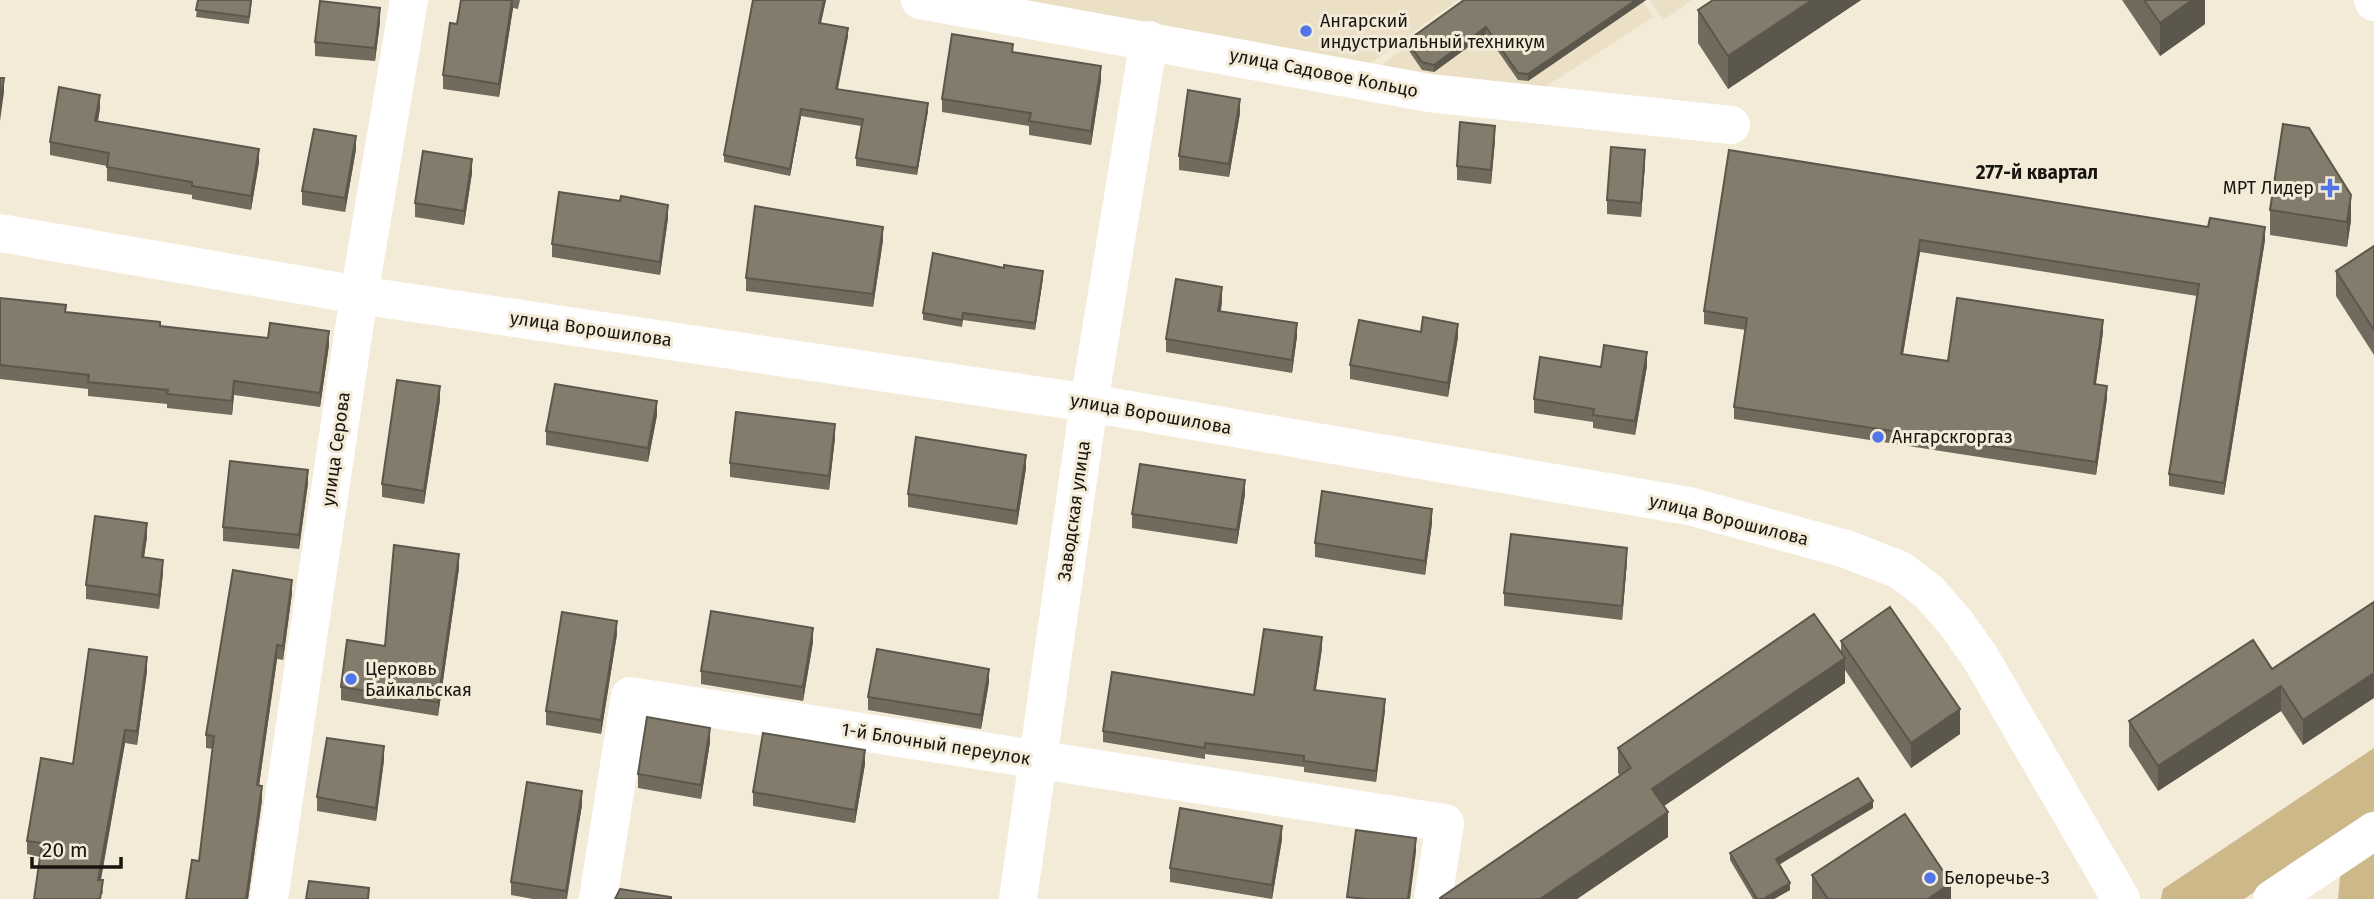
<svg xmlns="http://www.w3.org/2000/svg" width="2374" height="899" font-family="'Fira Sans',sans-serif">
	<style>
		.built { fill: #ebe0c6 }
		.green { fill: #ccb889 }
		.lines { fill: none; stroke-linecap: round; stroke-linejoin: round }
		.minor { stroke: #fff; stroke-width: 38 }
		.wall { fill: #716b5d }
		.shaded-wall { fill: #5c574c }
		.building { fill: #837c6c; stroke: #5c574c; stroke-width: 2 }
		.poi-dot { fill: #5175e9; stroke: #f3ebd8; stroke-width: 2.5 }
		.labels { text-anchor: middle; stroke-width: 6; stroke-linejoin: round; paint-order: stroke }
		.poi-label { font-size: 18px; fill: #18150f; stroke: #f3ebd8; text-anchor: start }
		.street-label { font-size: 18px; fill: #18150f; stroke: #f3ebd8 }
		.neighbourhood-label { font-size: 19px; font-weight: bold; fill: #18150f; stroke: #f3ebd8 }
	</style>
	<rect width="100%" height="100%" fill="#f3ebd8"/>
	<!-- built -->
	<path class="built" d="M1024 0H1458L1371 63Z
		M1470 0H1642L1653 17 1530 97 1378 68Z
		M1650 0H1692L1663 20Z"/>
	<!-- green -->
	<path class="green" d="M2374 748V811L2244 899H2161L2163 889Z
		M2374 847V899H2338L2341 867Z"/>
	<g class="lines">
		<!-- minor -->
		<path class="minor" d="M920 0 1429 93 1731 125
			M2373 0 2374 2
			M0 233 359 295 1089 403 1689 506 1846 549 1900 570 1929 592 1956 623 1980 657 2121 899
			M269 899 359 295 409 0
			M598 899 630 696 1445 823 1433 899
			M1018 899 1089 403 1149 40
			M2272 899 2374 831"/>
	</g>
	<!-- wall -->
	<path class="wall" d="M198 0H252L249 24 196 17Z
		M461 0H520L518 9 513 8 499 97 443 89V75L457 24Z
		M753 0H826L821 23 848 36 838 89 928 111 917 175 856 166V158L861 126 801 116 790 176 724 162V155Z
		M1464 0H1646L1528 81 1518 80 1486 34 1434 72 1422 70 1407 48V41Z
		M1713 0H1861L1728 89 1698 43V10Z
		M2122 0H2205V24L2160 56Z
		M380 22 375 61 315 56V42Z
		M1013 52 1101 80 1091 145 1029 135V126L942 112V99Z
		M100 108 98 122 259 162 251 210 192 199V195L107 181V166L50 155V142Z
		M1240 113 1229 177 1179 170V156Z
		M1495 140 1491 184 1457 180V166Z
		M356 149 345 212 302 205V191Z
		M1729 150 2208 227 2265 240 2224 495 2169 486V474L2197 296 1920 252 1903 354 1948 361 2103 332 2096 384 2107 398 2096 475 1734 419V407L1746 330 1704 324V311Z
		M1645 164 1641 217 1607 214V200Z
		M472 173 464 225 415 217V203Z
		M2270 210 2351 220 2347 247 2270 235Z
		M668 218 660 275 552 257V244Z
		M883 240 873 307 746 291V278Z
		M2374 246V355L2336 296V271Z
		M1004 268 1043 278 1035 330 963 320 962 327 923 320V313Z
		M0 298 66 312 160 327 329 345 320 407 234 395 232 415 167 408V404L88 396V389L0 379Z
		M1222 301 1221 311 1297 336 1292 373 1166 352V339Z
		M1458 337 1448 397 1350 379V365Z
		M1647 366 1635 435 1593 428V422L1534 413V399L1601 367Z
		M440 400 424 504 382 497V484Z
		M657 415 648 462 546 445V431Z
		M835 438 829 490 730 477V463Z
		M1026 468 1017 525 908 507V494Z
		M308 483 299 549 223 541V527Z
		M1245 494 1237 544 1132 528V514Z
		M1432 523 1425 575 1315 557V543Z
		M147 537 144 557 163 573 159 609 86 599V585Z
		M1627 561 1622 620 1504 606V593Z
		M459 568 438 716 341 700V687L385 646Z
		M292 593 283 660 277 659 259 786 262 800 248 899H186L199 861 213 749 206 748V735Z
		M2374 602 2303 745 2281 711 2158 791 2129 746V721L2272 669Z
		M617 634 601 734 546 725V711Z
		M1841 641 1960 734 1911 768 1845 670V683L1664 806 1668 837 1577 899H1440L1620 776 1618 773V748L1841 653Z
		M813 642 803 701 701 684V671Z
		M1322 648 1316 690 1385 710 1376 782 1304 772V767L1205 754V759L1103 742V731L1254 695Z
		M147 671 137 745 125 743 101 880 103 894 40 857 27 854V841L73 764Z
		M989 682 981 729 868 710V697Z
		M710 742 701 799 638 788V774Z
		M384 760 376 821 317 811V797Z
		M865 764 855 823 753 806V792Z
		M582 805 567 899H533L511 895V882Z
		M1873 808 1779 865 1790 890 1774 899H1753L1730 860V853Z
		M1282 839 1272 899 1170 882V868Z
		M1812 875 1951 899H1812Z"/>
	<!-- shaded-wall -->
	<path class="shaded-wall" d="M512 0 513 8 499 97V84Z
		M824 0H826L819 31V23Z
		M1636 0H1646L1528 81V74Z
		M1812 0H1861L1728 89V56Z
		M2192 0H2205V24L2160 56V23Z
		M380 8V22L375 61V48Z
		M1486 27V34L1434 72V65Z
		M848 28V36L836 96V89Z
		M1101 66V80L1091 145V131Z
		M4 78V92L0 121V107Z
		M100 95V108L95 135V121Z
		M1240 99V113L1229 177V164Z
		M928 103V111L917 175V168Z
		M801 109V116L790 176V169Z
		M1495 126V140L1491 184V170Z
		M356 136V149L345 212V198Z
		M259 149V162L251 210V196Z
		M1645 150V164L1641 217V203Z
		M472 159V173L464 225V211Z
		M2351 195V220L2347 247V222Z
		M668 205V218L660 275V262Z
		M883 227V240L873 307V294Z
		M2265 227V240L2224 495V483Z
		M1920 240V252L1901 366V354Z
		M1043 271V278L1035 330V323Z
		M1222 287V301L1218 325V311Z
		M2103 320V332L2094 396V384Z
		M1297 323V336L1292 373V360Z
		M1458 324V337L1448 397V383Z
		M329 331V345L320 407V393Z
		M1647 352V366L1635 435V421Z
		M234 381V395L232 415V401Z
		M440 386V400L424 504V491Z
		M2107 386V398L2096 475V462Z
		M657 401V415L648 462V448Z
		M835 424V438L829 490V476Z
		M1026 455V468L1017 525V511Z
		M308 470V483L299 549V535Z
		M1245 480V494L1237 544V530Z
		M1432 509V523L1425 575V561Z
		M147 523V537L142 570V557Z
		M1627 548V561L1622 620V606Z
		M459 554V568L438 716V702Z
		M163 560V573L159 609V595Z
		M292 580V593L283 660V646Z
		M617 621V634L601 734V720Z
		M813 628V642L803 701V687Z
		M1322 637V648L1314 701V690Z
		M277 645V659L257 799V785Z
		M147 657V671L137 745V731Z
		M1845 658V683L1652 814V789Z
		M989 669V682L981 729V715Z
		M2374 673V698L2303 745V720Z
		M2281 686V711L2158 791V766Z
		M1385 699V710L1376 782V771Z
		M1960 709V734L1911 768V743Z
		M710 728V742L701 799V785Z
		M125 730V743L98 894V880Z
		M384 746V760L376 821V808Z
		M865 750V764L855 823V810Z
		M262 786V800L248 899H246Z
		M582 791V805L566 899V891Z
		M1873 801V808L1776 866V859Z
		M1668 812V837L1577 899H1540Z
		M1282 826V839L1272 899V885Z
		M1416 838V852L1410 899H1408Z
		M1790 883V890L1774 899H1763Z
		M1951 883V899H1928Z"/>
	<!-- building -->
	<path class="building" d="M198 0H251L249 17 196 10Z
		M461 0H512L499 84 443 75 450 23 457 24Z
		M753 0H824L819 23 848 28 836 89 928 103 917 168 856 158 863 119 801 109 790 169 724 155Z
		M1464 0H1636L1528 74 1518 73 1486 27 1434 65 1422 62 1407 41Z
		M1713 0H1812L1728 56 1698 10Z
		M2144 0H2192L2160 23Z
		M320 1 380 8 375 48 315 42Z
		M952 34 1013 44 1012 52 1101 66 1091 131 1029 121 1031 113 942 99Z
		M0 78H4L0 107Z
		M59 87 100 95 95 121 259 149 251 196 192 186V182L107 167 109 153 50 142Z
		M1188 90 1240 99 1229 164 1179 156Z
		M1460 122 1495 126 1491 170 1457 166Z
		M2283 124 2309 128 2351 195 2347 222 2270 210Z
		M314 129 356 136 345 198 302 191Z
		M1611 147 1645 150 1641 203 1607 200Z
		M1729 150 2208 227 2210 218 2265 227 2224 483 2169 474 2199 284 1920 240 1901 354 1948 361 1957 298 2103 320 2094 384 2107 386 2096 462 1734 407 1747 318 1704 311Z
		M423 151 472 159 464 211 415 203Z
		M559 192 620 201 621 196 668 205 660 262 552 244Z
		M755 206 883 227 873 294 746 278Z
		M2374 246V330L2336 271Z
		M933 253 1004 268V265L1043 271 1035 323 963 313 962 320 923 313Z
		M1176 279 1222 287 1218 311 1297 323 1292 360 1166 339Z
		M0 298 66 305 65 312 160 322V326L268 338 270 323 329 331 320 393 234 381 232 401 167 394 168 390 88 382 89 375 0 365Z
		M1423 317 1458 324 1448 383 1350 365 1359 320 1421 332Z
		M1604 345 1647 352 1635 421 1593 415 1594 409 1534 399 1540 357 1601 367Z
		M397 380 440 386 424 491 382 484Z
		M555 384 657 401 648 448 546 431Z
		M736 412 835 424 829 476 730 463Z
		M916 437 1026 455 1017 511 908 494Z
		M230 461 308 470 299 535 223 527Z
		M1140 464 1245 480 1237 530 1132 514Z
		M1322 491 1432 509 1425 561 1315 543Z
		M95 516 147 523 142 557 163 560 159 595 86 585Z
		M1511 534 1627 548 1622 606 1504 593Z
		M394 545 459 554 438 702 341 687 347 640 385 646Z
		M233 570 292 580 283 646 277 645 257 785 262 786 246 899H186L192 860 199 861 214 736 206 735Z
		M2374 602V673L2303 720 2281 686 2158 766 2129 721 2253 640 2272 669Z
		M1890 607 1960 709 1911 743 1841 641Z
		M711 611 813 628 803 687 701 671Z
		M562 612 617 621 601 720 546 711Z
		M1814 614 1845 658 1652 789 1668 812 1540 899H1440V898L1631 768 1618 748Z
		M1264 629 1322 637 1314 690 1385 699 1376 771 1304 761V756L1205 743V748L1103 731 1112 672 1254 695Z
		M89 649 147 657 137 731 125 730 98 880H103L100 899H34L42 843 27 841 41 758 73 764Z
		M877 649 989 669 981 715 868 697Z
		M647 717 710 728 701 785 638 774Z
		M763 733 865 750 855 810 753 792Z
		M327 738 384 746 376 808 317 797Z
		M1858 778 1873 801 1776 859 1790 883 1763 899H1757L1730 853Z
		M527 782 582 791 566 891 511 882Z
		M1180 808 1282 826 1272 885 1170 868Z
		M1905 814 1951 883 1928 899H1828L1812 875Z
		M1356 830 1416 838 1408 899H1365L1347 897Z
		M309 881 369 888 368 899H306Z
		M620 889 671 897V899H615Z"/>
	<!-- markers -->
	<g class="poi-dot">
		<circle cx="1306" cy="31" r="7"/>
		<path d="M2326.5 177.5h7v7h7v7h-7v7h-7v-7h-7v-7h7z"/>
		<circle cx="1878" cy="437" r="7"/>
		<circle cx="351" cy="679" r="7"/>
		<circle cx="1930" cy="878" r="7"/>
	</g>
	<g class="labels">
		<!-- poi labels -->
		<g class="poi-label">
			<text x="1320" y="27">Ангарский<tspan x="1320" dy="21">индустриальный техникум</tspan></text>
			<text x="2314" y="194" text-anchor="end">МРТ Лидер</text>
			<text x="1892" y="443">Ангарскгоргаз</text>
			<text x="365" y="675">Церковь<tspan x="365" dy="21">Байкальская</tspan></text>
			<text x="1944" y="884">Белоречье-3</text>
		</g>
		<!-- street labels -->
		<g class="street-label">
			<text transform="translate(1324 73) rotate(11)" y="6">улица Садовое Кольцо</text>
			<text transform="translate(591 329) rotate(8)" y="6">улица Ворошилова</text>
			<text transform="translate(1151 414) rotate(10)" y="6">улица Ворошилова</text>
			<text transform="translate(336 449) rotate(-82)" y="6">улица Серова</text>
			<text transform="translate(1074 511) rotate(-82)" y="6">Заводская улица</text>
			<text transform="translate(1729 520) rotate(14)" y="6">улица Ворошилова</text>
			<text transform="translate(936 744) rotate(9)" y="6">1-й Блочный переулок</text>
		</g>
		<!-- neighbourhood labels -->
		<g class="neighbourhood-label">
			<text x="2037" y="179">277-й квартал</text>
		</g>
	</g>
	<!-- scale -->
	<path d="M32 857v10h89v-10" fill="none" stroke="#18150f" stroke-width="3.5"/>
	<text x="42" y="857" font-size="21" fill="#18150f" stroke="#f3ebd8" stroke-width="5" paint-order="stroke">20 m</text>
</svg>
